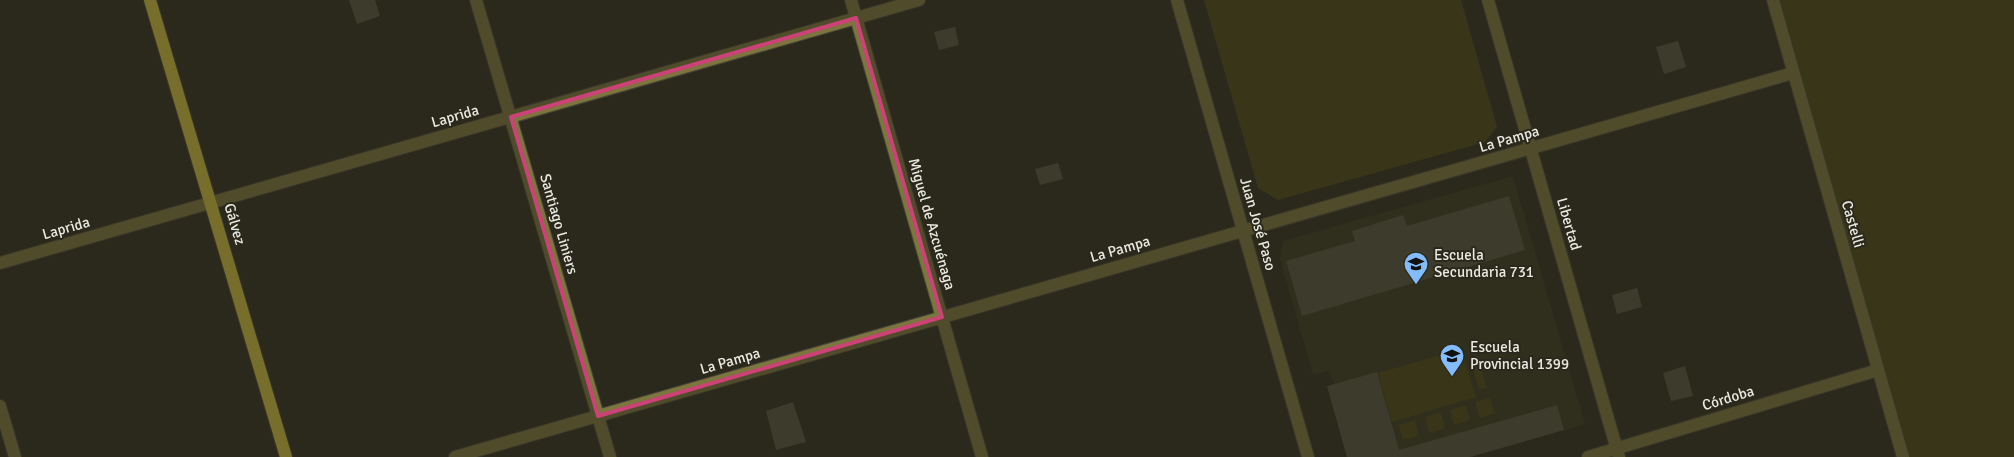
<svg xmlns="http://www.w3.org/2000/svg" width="2014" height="457" font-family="Signika,sans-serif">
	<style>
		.built { fill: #35331f }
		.grass { fill: #4a4415 }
		.building { fill: #525042 }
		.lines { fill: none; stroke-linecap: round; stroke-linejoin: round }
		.minor-casing { stroke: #464438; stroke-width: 14 }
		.major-casing { stroke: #464438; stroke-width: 14 }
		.minor { stroke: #7d753e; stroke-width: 12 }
		.major { stroke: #d3c142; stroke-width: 12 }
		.marked { fill: none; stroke: #ca4276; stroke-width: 4; stroke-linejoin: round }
		.labels { text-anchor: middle; stroke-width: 4; stroke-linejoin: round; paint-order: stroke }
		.street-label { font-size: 15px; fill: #eae9e1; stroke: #2b291c }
		.poi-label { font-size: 15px; fill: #eae9e1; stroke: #2b291c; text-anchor: start }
	</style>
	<rect width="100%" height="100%" fill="#2b291c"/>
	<!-- built -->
	<path class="built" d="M1513 176 1585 424 1470 457H1347L1327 386 1334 384 1330 370 1313 375 1280 259 1283 241Z"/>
	<!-- grass -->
	<path class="grass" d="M1204 0H1461L1497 127 1485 142 1278 200 1258 188Z
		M1773 0H2014V457H1903Z
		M1461 349 1476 397 1392 422 1378 373Z
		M1478 356 1487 388 1479 390 1470 358Z
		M1490 398 1495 413 1480 418 1475 402Z
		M1466 405 1470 420 1454 425 1450 410Z
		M1441 412 1445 428 1429 433 1425 417Z
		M1415 420 1419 436 1403 440 1398 425Z"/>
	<!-- building -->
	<path class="building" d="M349 0H375L380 16 357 24Z
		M955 27 959 45 939 50 934 32Z
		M1678 41 1686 67 1664 74 1656 47Z
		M1058 163 1063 179 1040 185 1035 169Z
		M1509 196 1525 250 1302 316 1286 261 1355 241 1352 231 1403 215 1407 226Z
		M1637 288 1642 307 1617 314 1612 295Z
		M1685 366 1693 396 1671 401 1663 373Z
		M1377 372 1399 450 1557 405 1564 430 1470 457H1347L1327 386Z
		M793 402 806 442 776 450 766 411Z"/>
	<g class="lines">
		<defs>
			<path id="minor" d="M476 0 610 457
				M851 0 982 457
				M1177 0 1308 457
				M1488 0 1619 457
				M1773 0 1903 457
				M0 263 919 0
				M0 406 15 457
				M455 457 1793 73
				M1588 457 1878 370"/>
			<path id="major" d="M150 0 286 457"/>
		</defs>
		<!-- minor casing -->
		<use href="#minor" class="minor-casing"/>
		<!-- major casing -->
		<use href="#major" class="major-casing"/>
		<!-- minor -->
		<use href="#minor" class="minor"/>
		<!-- major -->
		<use href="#major" class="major"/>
	</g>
	<!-- marked area -->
	<path d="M0 0H2014V457H0ZM856 18 942 317 598 416 511 117Z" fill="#2b291c" fill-opacity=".55" fill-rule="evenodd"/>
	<path class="marked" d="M856 18 942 317 598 416 511 117Z"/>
	<!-- icons -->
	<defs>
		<symbol id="school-pin" viewBox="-11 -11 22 30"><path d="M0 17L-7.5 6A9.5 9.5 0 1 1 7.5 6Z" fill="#83bcfa" stroke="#2b291c"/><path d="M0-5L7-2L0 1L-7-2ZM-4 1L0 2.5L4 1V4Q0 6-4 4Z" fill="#111"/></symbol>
	</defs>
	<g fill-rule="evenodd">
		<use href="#school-pin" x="1402" y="250" width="28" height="38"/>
		<use href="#school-pin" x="1438" y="342" width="28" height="38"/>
	</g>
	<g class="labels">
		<!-- street labels -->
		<g class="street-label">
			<text transform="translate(455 116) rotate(-16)" y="5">Laprida</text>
			<text transform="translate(1509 139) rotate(-16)" y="5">La Pampa</text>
			<text transform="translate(235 224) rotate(74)" y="5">Gálvez</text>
			<text transform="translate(559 224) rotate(74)" y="5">Santiago Liniers</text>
			<text transform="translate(932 224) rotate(74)" y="5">Miguel de Azcuénaga</text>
			<text transform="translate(1258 224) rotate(74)" y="5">Juan José Paso</text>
			<text transform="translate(1569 224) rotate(74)" y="5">Libertad</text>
			<text transform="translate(1853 224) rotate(74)" y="5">Castelli</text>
			<text transform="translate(66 228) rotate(-16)" y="5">Laprida</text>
			<text transform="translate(1120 249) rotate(-16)" y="5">La Pampa</text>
			<text transform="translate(730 361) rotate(-16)" y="5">La Pampa</text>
			<text transform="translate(1728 398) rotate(-17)" y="5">Córdoba</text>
		</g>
		<!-- poi labels -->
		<g class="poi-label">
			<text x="1434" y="260">Escuela<tspan x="1434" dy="17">Secundaria 731</tspan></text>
			<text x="1470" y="352">Escuela<tspan x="1470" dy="17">Provincial 1399</tspan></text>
		</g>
	</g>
</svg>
